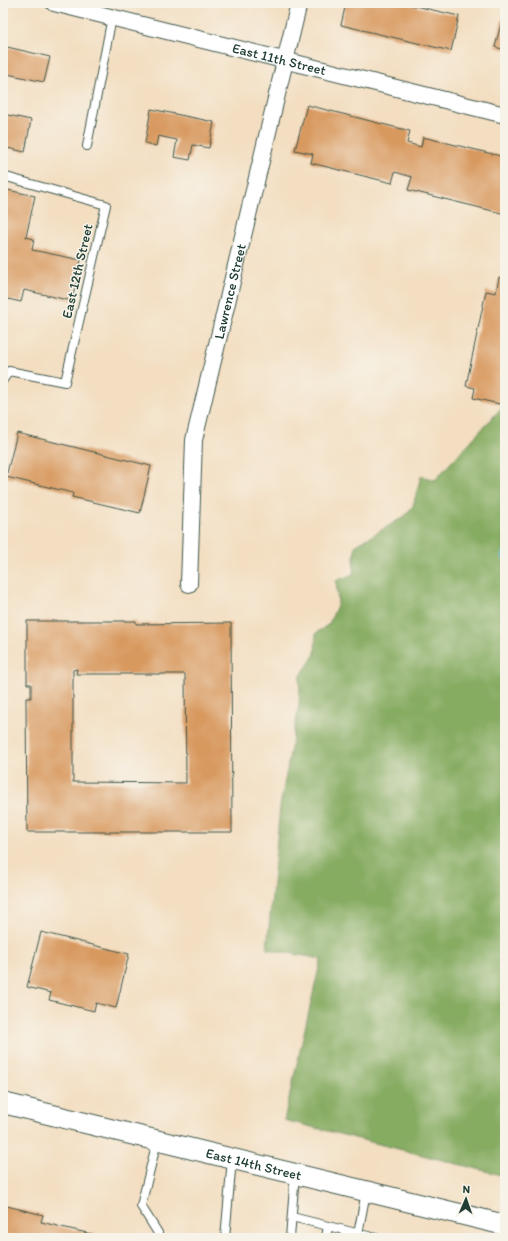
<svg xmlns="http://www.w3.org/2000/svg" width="508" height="1241" font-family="Itim,sans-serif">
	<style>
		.forest { fill: #86ac62; stroke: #52744b }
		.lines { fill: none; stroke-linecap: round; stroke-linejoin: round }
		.stream { stroke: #54b7d3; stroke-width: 6 }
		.building { fill: #d8995f; fill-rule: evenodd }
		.service-casing { stroke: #3f5549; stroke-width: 10 }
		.minor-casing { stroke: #3f5549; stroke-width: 18 }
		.tertiary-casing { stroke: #3f5549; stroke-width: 22 }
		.service { stroke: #fff; stroke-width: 8 }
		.minor { stroke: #fff; stroke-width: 16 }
		.tertiary { stroke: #fff; stroke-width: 20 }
		.labels { text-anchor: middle; stroke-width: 3; stroke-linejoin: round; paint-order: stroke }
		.street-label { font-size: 14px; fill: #1f3d34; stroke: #f7f3e8 }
	</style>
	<rect width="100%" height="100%" fill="#f7f3e8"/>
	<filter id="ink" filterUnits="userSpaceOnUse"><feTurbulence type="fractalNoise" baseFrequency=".025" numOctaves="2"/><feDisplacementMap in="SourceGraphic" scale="8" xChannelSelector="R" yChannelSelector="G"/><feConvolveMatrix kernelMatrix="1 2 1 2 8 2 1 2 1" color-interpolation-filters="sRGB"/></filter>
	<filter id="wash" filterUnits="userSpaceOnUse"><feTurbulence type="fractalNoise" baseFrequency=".012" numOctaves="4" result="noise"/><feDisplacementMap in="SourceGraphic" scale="16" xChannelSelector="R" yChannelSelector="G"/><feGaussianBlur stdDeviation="0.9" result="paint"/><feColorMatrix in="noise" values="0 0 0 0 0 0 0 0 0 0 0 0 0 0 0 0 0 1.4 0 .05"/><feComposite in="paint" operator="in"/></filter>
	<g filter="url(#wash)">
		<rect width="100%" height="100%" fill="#f3dec1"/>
		<!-- forest -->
		<path class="forest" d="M505 404V1176L284 1120 321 959 267 949 280 807 299 705 300 677 315 654 316 633 329 624 338 603 336 581 353 574 355 546 405 516 413 506 421 476 435 480Z"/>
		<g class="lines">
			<!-- stream -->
			<path class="stream" d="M505 552V557"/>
		</g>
		<g id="blocks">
			<!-- building -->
			<path class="building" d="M346 3H402L459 16 451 51 341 25Z
				M504 12H505V50L495 47Z
				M3 46 50 57 44 82 3 73Z
				M307 105 410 131 407 143 421 147 423 137 505 157V214L408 190 412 177 395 172 392 183 311 163 313 154 295 150Z
				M151 109 214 122 209 148 193 145 190 160 174 157 177 140 158 136 156 146 145 143Z
				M3 114 31 120 25 152 3 147Z
				M3 189 35 196 26 237 34 239 32 250 81 260 72 301 24 290 21 302 8 299 4 320Z
				M499 277 505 279 504 405 473 398 475 388 466 386 486 291 496 293Z
				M17 433 151 466 140 513 72 497 73 493 6 477Z
				M27 621H136V624L231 623 232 832H27L26 698H31V684H27ZM77 669 76 674H185L186 783 73 782V670Z
				M41 932 129 954 116 1008 96 1003 94 1011 49 1000 51 993 27 987Z
				M3 1205 43 1215 41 1222 108 1238H3Z"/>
		</g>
	</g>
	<g filter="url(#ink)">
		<use href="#blocks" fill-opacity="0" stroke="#3f5549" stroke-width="1"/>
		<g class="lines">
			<defs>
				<path id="service" d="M87 146 112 17
					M3 176 106 205 65 382 9 371 3 380
					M157 1141 141 1206 158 1233 157 1238
					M292 1217 376 1238
					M358 1234 366 1192
					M225 1238 232 1159
					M290 1238 295 1174
					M326 1238 328 1226"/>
				<g id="minor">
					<path id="s1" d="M54 3 505 115"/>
					<path id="s2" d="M189 584 194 440 299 3"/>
				</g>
				<g id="tertiary">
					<path id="s3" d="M3 1103 505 1225"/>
				</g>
			</defs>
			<!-- service casing -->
			<use href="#service" class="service-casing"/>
			<!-- minor casing -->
			<use href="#minor" class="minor-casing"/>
			<!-- tertiary casing -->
			<use href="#tertiary" class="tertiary-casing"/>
			<!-- service -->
			<use href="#service" class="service"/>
			<!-- minor -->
			<use href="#minor" class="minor"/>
			<!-- tertiary -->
			<use href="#tertiary" class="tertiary"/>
		</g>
	</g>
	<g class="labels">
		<!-- street labels -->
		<g class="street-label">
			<text dy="5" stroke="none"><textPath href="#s1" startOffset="232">East 11th Street</textPath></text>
			<text transform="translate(77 271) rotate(-77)" y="5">East 12th Street</text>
			<text dy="5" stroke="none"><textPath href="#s2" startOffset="297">Lawrence Street</textPath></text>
			<text dy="5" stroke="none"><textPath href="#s3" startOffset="258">East 14th Street</textPath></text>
		</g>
	</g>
	<!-- margin -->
	<rect width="508" height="1241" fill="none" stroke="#f7f3e8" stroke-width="16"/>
	<!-- north arrow -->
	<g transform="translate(466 1199) rotate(2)" stroke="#f7f3e8" stroke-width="3" paint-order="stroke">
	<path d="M0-3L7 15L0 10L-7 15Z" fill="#1f3d34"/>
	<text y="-6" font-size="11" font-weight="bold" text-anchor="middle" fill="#1f3d34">N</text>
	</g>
</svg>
